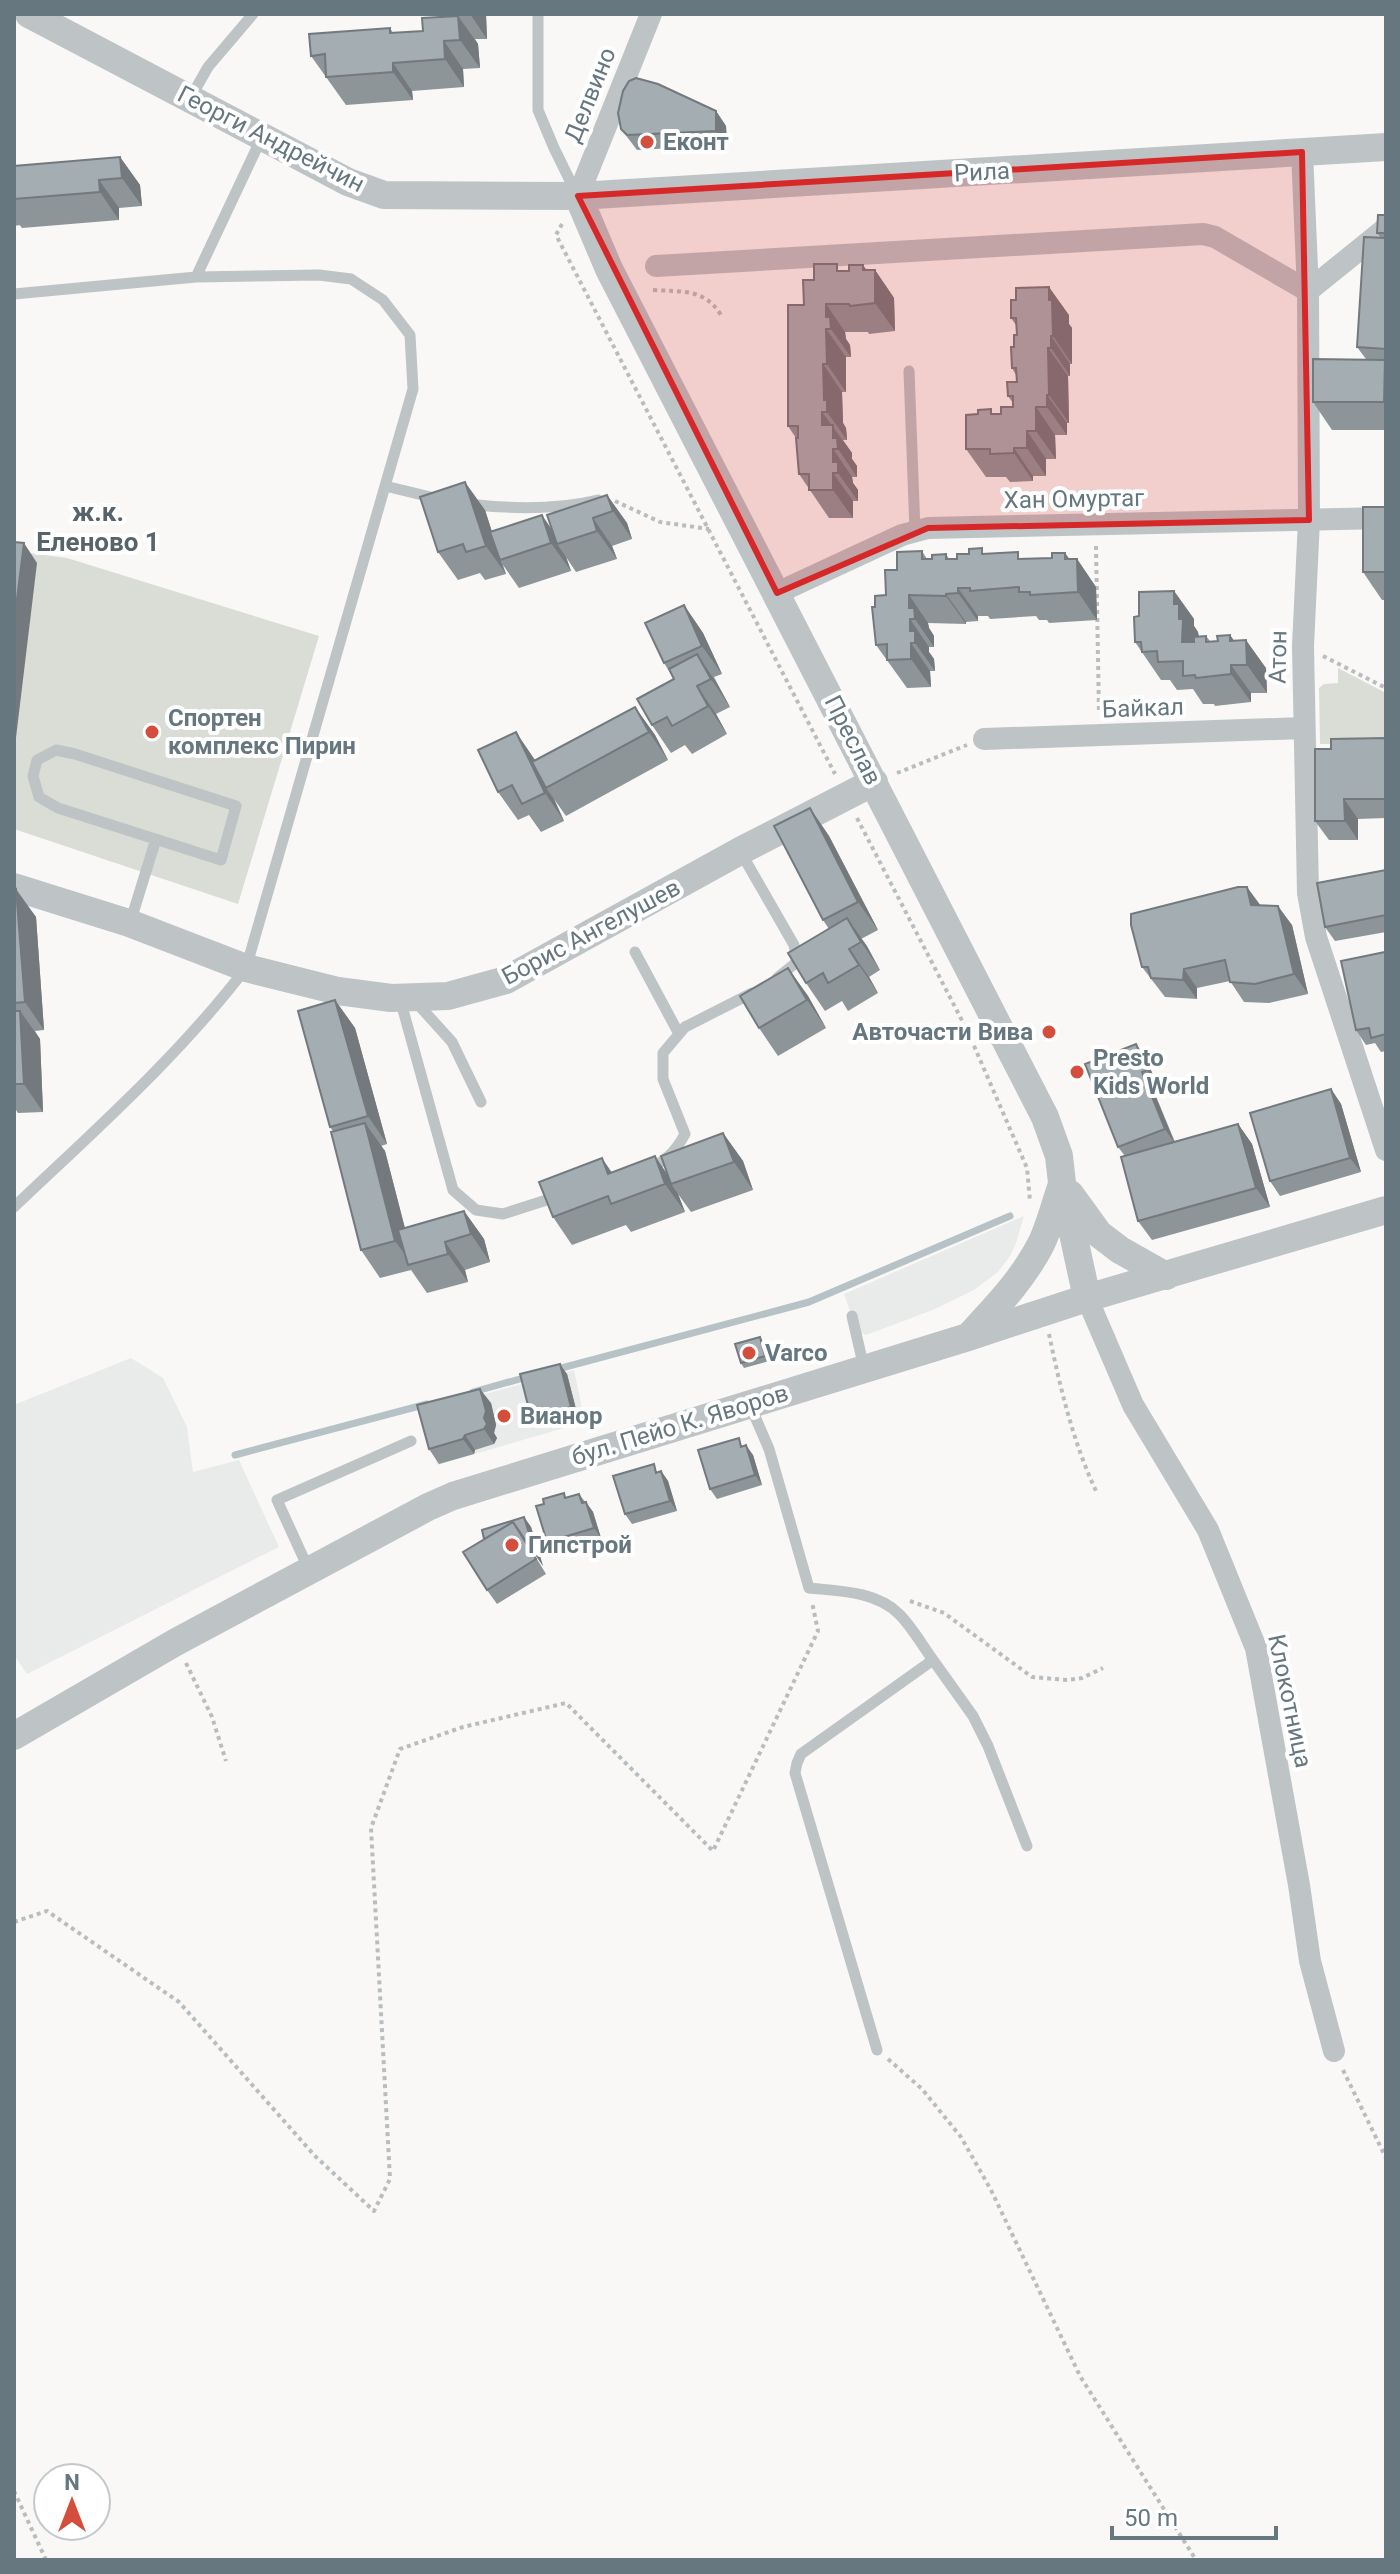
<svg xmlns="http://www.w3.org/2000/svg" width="1400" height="2574" font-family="Roboto,sans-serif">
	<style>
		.built { fill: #e9eaea }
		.green { fill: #d9ddd6 }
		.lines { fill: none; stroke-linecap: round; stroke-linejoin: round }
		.stream { stroke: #b6c2c5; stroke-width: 7 }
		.path { stroke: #b9bdbf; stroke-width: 4; stroke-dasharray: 4 4; stroke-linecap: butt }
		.service { stroke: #bec3c6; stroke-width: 11 }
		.minor { stroke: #bec3c6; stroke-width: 22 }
		.tertiary { stroke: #bec3c6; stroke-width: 28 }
		.wall { fill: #8d9599 }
		.shaded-wall { fill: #73797d }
		.building { fill: #a4adb2; stroke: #73797d; stroke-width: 2 }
		.marked { fill: #d62828; fill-opacity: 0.2; stroke: #d62828; stroke-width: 6; stroke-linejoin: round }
		.poi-dot { fill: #d34e3c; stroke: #fff; stroke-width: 3 }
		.labels { text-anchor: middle; stroke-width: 8; stroke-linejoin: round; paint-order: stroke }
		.street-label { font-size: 24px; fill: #66777f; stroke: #fff }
		.poi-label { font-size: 24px; font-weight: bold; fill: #66777f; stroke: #fff; text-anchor: start }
		.neighbourhood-label { font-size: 26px; font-weight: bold; fill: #58646a; stroke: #fff }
	</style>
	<rect width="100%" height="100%" fill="#f9f8f7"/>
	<!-- built -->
	<path class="built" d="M1024 1216 1015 1246 1008 1259 998 1272 974 1290 935 1309 893 1325 866 1335 857 1331 844 1294Z
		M131 1358 163 1378 187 1427 193 1472 239 1460 279 1547 27 1674 14 1655V1405Z
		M574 1370 585 1422 437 1465 422 1411Z"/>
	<!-- green -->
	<path class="green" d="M14 551 67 558 319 636 238 904 14 829Z
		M1338 668 1386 693V743L1320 744 1319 688 1324 684 1338 683Z"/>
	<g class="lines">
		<!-- stream -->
		<path class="stream" d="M554 1370 809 1302 1010 1216
			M473 1392 527 1377
			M235 1455 427 1404"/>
		<!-- path -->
		<path class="path" d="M562 224 556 235 835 774
			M653 290C682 292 704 288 721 315
			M615 501 660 522 709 529
			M1096 546 1099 713
			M1323 656 1386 688
			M897 773 967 745
			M857 818 968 1032 1027 1168 1030 1201
			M1049 1334C1060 1387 1073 1442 1096 1491
			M910 1601 944 1613 1032 1677 1067 1680 1082 1678 1103 1668
			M186 1663 212 1717 226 1761
			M14 1922 47 1911 179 2002 315 2156 374 2211 390 2179 371 1828 400 1749 463 1727 566 1703 713 1851 818 1631 812 1602
			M888 2059 922 2089 961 2137 991 2190 1080 2376 1196 2560
			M1343 2070 1386 2158
			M14 2491 46 2560"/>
		<!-- service -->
		<path class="service" d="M538 14V110L554 148 576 193
			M191 97 208 67 253 14
			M14 294 196 277 261 139
			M909 371 915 531
			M385 486 439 499
			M468 504C510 509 556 510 598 500
			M56 750 75 754 236 806 221 860 58 808 39 797 33 776 37 760Z
			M740 851 794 945 797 962 777 978
			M130 923 156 839
			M635 952 679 1034
			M400 999 453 1190 476 1210 503 1214 559 1196
			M415 1001 452 1042 481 1102
			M648 1168C665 1163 677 1149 685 1134L663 1079V1053L685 1027 752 993
			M14 1207C94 1131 179 1056 246 968L413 389 410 335 383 300 351 279 319 275 196 277
			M852 1316 864 1368
			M750 1405 769 1449 809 1588C838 1591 876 1591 899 1614 912 1627 922 1645 933 1660L801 1754 797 1763 795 1773 877 2050
			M309 1570 277 1500 411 1441
			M933 1660 973 1716 988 1746 1027 1846"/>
		<!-- minor -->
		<path class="minor" d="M1302 152 1308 291 1309 520 1303 646 1308 893 1316 937 1386 1150
			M578 196 651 14
			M656 266 1203 234 1215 237 1308 291 1386 228
			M777 593 902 535 928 528 1386 518
			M984 739 1303 728
			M1087 1298 1133 1405 1208 1530 1256 1648 1299 1885 1310 1961 1334 2051"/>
		<!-- tertiary -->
		<path class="tertiary" d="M29 14 348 182 384 195 578 196 1386 147
			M578 196 609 269 1045 1117 1059 1156 1062 1183 1087 1298
			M14 887 129 923 246 968 338 991 391 998 448 996 506 980 740 851 874 782
			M1070 1194 1099 1234 1120 1250 1166 1276
			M971 1334C997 1306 1023 1279 1041 1244 1050 1226 1055 1204 1062 1184
			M14 1736 176 1642 428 1507 453 1496 968 1337 1087 1298 1386 1210"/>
	</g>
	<!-- wall -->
	<path class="wall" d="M441 14H486L487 39H475L478 44 480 68 463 69 464 87 412 91 413 100 346 105 311 56 390 28 393 33 423 31 443 17Z
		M716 111 726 126 727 145 637 150 621 129Z
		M120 157 140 185 142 206 119 208V220L22 228 19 224 20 225 14 226V166Z
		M1386 215V430H1332L1313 402 1366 359 1357 347 1381 238 1377 233Z
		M875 270 894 298 895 331 869 334 868 332H845L846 339 850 345 851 357H846V392H842L843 423 846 428 847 440H843L852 453V459L857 466V477H852L853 483 858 490V501H853V518H829L799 474 796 438 788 426 804 305 814 280 842 271Z
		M1069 315V324L1072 328V364H1070V376H1068L1069 423H1067V435H1055L1056 459H1046V476H1033V481L1010 482 1006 477H986L966 449 995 414H1001L1013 407V403L1008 396 1017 382 1016 375 1012 368 1017 335 1016 325 1011 318Z
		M607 495 627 523 632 539 612 546 617 559 576 572 566 557 571 571 519 588 503 565 506 574 485 580 480 573 458 580 438 552 485 510 492 532 552 531Z
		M1386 507V600H1382L1363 572Z
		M922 551 927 559H932L946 554 949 559 986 553 1022 559H1077L1096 587 1097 620 1049 623 1047 620H1039L1036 616 990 619 988 616H978V621L966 622V624L928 623 929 628 934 636V647H929V652L934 659 935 671H930L931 687 907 688 876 645 875 607 886 595 897 570Z
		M1174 591 1194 619V626L1198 632 1199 636H1206L1210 641H1218L1230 635 1234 641 1266 668 1267 693H1251V702L1215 706 1214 704H1203L1193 689 1177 690 1170 680H1161L1135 642Z
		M684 605 703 633 722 674 714 677 730 707 716 714 727 734 692 754 685 745 671 753 652 725 674 679 664 663Z
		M635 707 655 735 668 760 566 816 554 799 564 821 541 832 529 815 518 820 498 792 536 761Z
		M1386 738V818L1358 819V840H1329L1315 821 1331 749Z
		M810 808 829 836 878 930 861 939 880 970 869 977 878 993 848 1011 842 1001 825 1011 806 983 829 929 823 920Z
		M1386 870V932L1335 941 1325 927Z
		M14 890 36 917 44 1030 35 1031 40 1039 43 1112 18 1113 14 1107Z
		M1260 905 1292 925 1308 994 1269 1003 1244 1002 1230 981 1197 988V999L1165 997 1142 967Z
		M1386 954V1051L1381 1052 1375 1043 1366 1045 1356 1030Z
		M788 968 808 996 826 1028 778 1056 759 1028Z
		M335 1000 355 1028 387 1144 381 1146 385 1151 405 1228 464 1211 484 1239 490 1262 465 1270 468 1282 427 1293 411 1270 380 1278 361 1250 333 1131 330 1127Z
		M1146 1058 1157 1085 1152 1087 1175 1142 1238 1124 1252 1144 1270 1207 1152 1240 1138 1221 1125 1156 1118 1147Z
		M1331 1089 1341 1104 1361 1172 1280 1196 1270 1181Z
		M723 1133 743 1161 753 1190 691 1212 678 1194 685 1212 631 1232 626 1225 572 1245 553 1217 612 1172 668 1175Z
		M760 1337 763 1342 769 1361 744 1368 741 1363Z
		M567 1374 578 1417 538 1427 531 1417Z
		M491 1403 496 1425 494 1433 497 1438 494 1444 475 1450 474 1454 439 1464 429 1449Z
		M744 1446 753 1455 762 1485 717 1499 710 1489Z
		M661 1471 668 1481 677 1511 632 1524 625 1514 659 1472Z
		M579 1494 593 1512 601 1538 554 1552 547 1542 544 1504Z
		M524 1517 531 1527 543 1566 526 1541 546 1574 497 1604 487 1590Z"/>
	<!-- shaded-wall -->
	<path class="shaded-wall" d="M470 14H486L487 39Z
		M458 16 478 44 480 68 460 40Z
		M444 41 463 69 464 87 445 59Z
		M393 63 412 91 413 100 393 72Z
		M716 111 726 126 727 145 716 131Z
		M120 157 140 185 142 206 122 178Z
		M99 180 119 208V220L100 192Z
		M863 265 875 282V270L894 298 895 331 875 303 863 270Z
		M1049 287 1069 315V324L1072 328V364L1053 336Z
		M826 304 845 332 846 339 850 345 851 357 831 329 826 317Z
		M826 329 846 357V392L827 364Z
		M1051 336 1070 364V376L1051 348Z
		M1048 348 1068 376 1069 423 1049 395Z
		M1385 360 1386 362V405L1384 402Z
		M823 364 842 392 843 423 846 428 847 440 827 412 824 400Z
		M1047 395 1067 423V435L1047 407Z
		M1036 407 1055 435 1056 459 1036 431Z
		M822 412 852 453V459L857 466V477L822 425Z
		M1027 431 1046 459V476L1027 448Z
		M1014 448 1033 476V481L1014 453Z
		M833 449 852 477 853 483 858 490V501L838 473 833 462Z
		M833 473 853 501V518L833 490Z
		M465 482 485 510 501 560H500L506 574 486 546Z
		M607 495 627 523 632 539 613 511Z
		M542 515 561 543 557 544 566 557 571 571 551 543Z
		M593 518 612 546 617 559 597 531Z
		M24 543 37 563 15 746 14 623Z
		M1065 553 1077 569V559L1096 587 1097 620 1078 592 1065 559Z
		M958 588 978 616V621L958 593Z
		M1174 591 1194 619V626L1198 632 1199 641 1182 642 1179 619 1174 604Z
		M946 594 966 622V624L946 596Z
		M909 595 928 623 929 628 934 636V647L915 619 909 608Z
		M684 605 703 633 722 674 702 646Z
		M910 619 929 647V652L934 659 935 671 915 643 910 631Z
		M1230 635 1247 659 1246 640 1266 668 1267 693 1230 641Z
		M911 643 930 671 931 687 911 659Z
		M697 654 716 682 730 707 711 679Z
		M1231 665 1251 693V702L1231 674Z
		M697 686 716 714 727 734 708 706Z
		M635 707 655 735 668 760 649 732Z
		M516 732 535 760 548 787 546 788 554 799 564 821 545 793Z
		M1344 799 1358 819V840L1345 821Z
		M810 808 829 836 878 930 858 902Z
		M1247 887 1261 906 1251 905Z
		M16 889 36 917 44 1030 25 1002Z
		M1278 906 1292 925 1308 994 1294 974Z
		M847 918 867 946 880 970 861 942Z
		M849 949 869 977 878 993 859 965Z
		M788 968 808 996 826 1028 807 1000Z
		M1184 969 1197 988V999L1183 980Z
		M335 1000 355 1028 387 1144 368 1116Z
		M20 1011 40 1039 43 1112 24 1084Z
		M1136 1044 1146 1058 1157 1085 1147 1070Z
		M1142 1072 1152 1087 1175 1144 1165 1129Z
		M1331 1089 1341 1104 1361 1172 1350 1158Z
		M365 1123 385 1151 414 1264H412L395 1241Z
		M1238 1124 1252 1144 1270 1207 1256 1188Z
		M723 1133 743 1161 753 1190 734 1162Z
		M655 1156 674 1184H671L678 1194 685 1212 665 1184Z
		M602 1158 621 1186 608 1174Z
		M464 1211 484 1239 490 1262 471 1234Z
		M445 1242 465 1270 468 1282 448 1254Z
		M760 1337 763 1342 769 1361 765 1356Z
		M560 1364 567 1374 578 1417 571 1407Z
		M480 1389 491 1403 496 1425 494 1433 497 1438 494 1444 484 1429V1418Z
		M465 1435 475 1450 474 1454 463 1439Z
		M746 1445 753 1455 762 1485 755 1475Z
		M661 1471 668 1481 677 1511 670 1501Z
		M586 1502 593 1512 601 1538 594 1528Z
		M524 1517 531 1527 543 1566 536 1556Z"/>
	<!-- building -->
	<path class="building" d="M458 16 460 40 444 41 445 59 393 63V72L326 77 325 54 311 56 309 34 390 28V33L423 31 422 18Z
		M636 78 658 84 716 111V131L627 135 621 129 618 113 623 91 629 81Z
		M120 157 122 178 99 180 100 192 14 199V166Z
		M1378 215H1386V233H1377Z
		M1364 237 1386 238V349L1357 347Z
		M814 264H837V271H849V265H863V270H875V303L850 306 849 304H826V317H830L831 329H826L827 364H823L824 400H827V412H822V425H833V438H837L838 449H833V462H838V473H833V490H809V474H799L796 438H798V426H788V305H804L803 280H814Z
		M1049 287V300H1052L1053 336H1051V348H1048L1049 395H1047V407H1036V431H1027V448H1014V453L990 454V449H966V415L978 414V410L991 409V414H1001V407H1013V396H1008L1007 382H1017L1016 368H1012L1011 347H1014V335H1017L1016 318H1011V300H1016V288Z
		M1313 359 1385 360 1384 402H1313Z
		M465 482 486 546 466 552 463 544 438 552 420 497Z
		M607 495 613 511 593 518 597 531 557 544 547 515Z
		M1363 507H1386V572H1363Z
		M542 515 551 543 500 560 490 532Z
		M14 542 24 543 14 623Z
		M982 548V554L1018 552V559L1052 558V553H1065V559H1077L1078 592 1030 595V592H1019V587L970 591V588H958V593L946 594V596L909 595V608H914L915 619H910V631H915V643H911V659L887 660V644L876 645 872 607H875V596L886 595 885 570H897V552L922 551V559H932V555L946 554V559H957V554H969V549Z
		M1174 591V604H1179V619H1183L1182 642H1194V637L1206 636V642L1218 641 1217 636 1230 635V641L1246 640 1247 665H1231V674L1196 678 1195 675 1183 676V661L1158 662 1157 651 1142 652 1141 642H1135L1134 617 1139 616V592Z
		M684 605 702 646 664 663 645 623Z
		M697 654 711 679 697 686 708 706 672 726 667 717 652 725 637 699 674 679 669 669Z
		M635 707 649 732 546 788 532 762Z
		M516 732 545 793 522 804 512 785 498 792 478 750Z
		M1386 738V799H1344L1345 821H1315V749H1331V739Z
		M810 808 858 902 823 920 774 826Z
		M1386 870V915L1325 927 1317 883Z
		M1238 887H1247L1251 905 1278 906 1294 974 1255 984 1230 982 1225 960 1184 969 1183 980 1151 978 1148 967H1142L1131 925V914Z
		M16 889 25 1002 14 1003V890Z
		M847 918 861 942 849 949 859 965 828 983 823 973 806 983 788 953Z
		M1385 952 1386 958V1034L1371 1038 1369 1028 1356 1030 1341 961Z
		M788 968 807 1000 759 1028 740 996Z
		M335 1000 368 1116 330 1127 298 1011Z
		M14 1011H20L24 1084H14Z
		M1136 1044 1147 1070 1142 1072 1165 1129 1118 1147 1085 1064Z
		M1331 1089 1350 1158 1270 1181 1250 1113Z
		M365 1123 395 1241 361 1250 331 1132Z
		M1238 1124 1256 1188 1138 1221 1121 1157Z
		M723 1133 734 1162 671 1184 661 1156Z
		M655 1156 665 1184 611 1204 608 1196 553 1217 539 1182 602 1158 608 1174Z
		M464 1211 471 1234 445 1242 448 1254 408 1265 398 1230Z
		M760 1337 765 1356 741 1363 735 1344Z
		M560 1364 571 1407 531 1417 520 1374Z
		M480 1389 486 1411 484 1418 487 1424 484 1429 465 1435 463 1439 429 1449 417 1405Z
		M739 1438 741 1447 746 1445 755 1475 710 1489 698 1450Z
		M654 1464 656 1473 661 1471 670 1501 625 1514 613 1476Z
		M564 1493 565 1498 579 1494 582 1503 586 1502 594 1528 547 1542 536 1506 544 1504 543 1499Z
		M524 1517 536 1556 513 1522 484 1539 482 1530Z
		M513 1522 536 1559 487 1590 463 1552Z"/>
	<!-- marked area -->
	<path class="marked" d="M1302 152 1309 520 928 528 777 593 578 196Z"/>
	<!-- markers -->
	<g class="poi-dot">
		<circle cx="647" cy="142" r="8"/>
		<circle cx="152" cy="732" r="8"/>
		<circle cx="1049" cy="1032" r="8"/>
		<circle cx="1077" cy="1072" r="8"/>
		<circle cx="749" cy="1353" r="8"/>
		<circle cx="504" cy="1416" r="8"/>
		<circle cx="512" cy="1545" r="8"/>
	</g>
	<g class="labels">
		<!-- street labels -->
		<g class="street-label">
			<text transform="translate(590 95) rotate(-68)" y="8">Делвино</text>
			<text transform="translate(271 139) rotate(27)" y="8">Георги Андрейчин</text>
			<text transform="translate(982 172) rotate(-3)" y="8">Рила</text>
			<text transform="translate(1074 499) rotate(-1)" y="8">Хан Омуртаг</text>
			<text transform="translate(1278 657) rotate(-89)" y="8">Атон</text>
			<text transform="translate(1143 708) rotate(-2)" y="8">Байкал</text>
			<text transform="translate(853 740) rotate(63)" y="8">Преслав</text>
			<text transform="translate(591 932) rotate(-28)" y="8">Борис Ангелушев</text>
			<text transform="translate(680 1425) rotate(-17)" y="8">бул. Пейо К. Яворов</text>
			<text transform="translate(1290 1701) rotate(78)" y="8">Клокотница</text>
		</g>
		<!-- poi labels -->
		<g class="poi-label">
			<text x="663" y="150">Еконт</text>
			<text x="168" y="726">Спортен<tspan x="168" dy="28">комплекс Пирин</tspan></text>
			<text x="1033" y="1040" text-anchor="end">Авточасти Вива</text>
			<text x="1093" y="1066">Presto<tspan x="1093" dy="28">Kids World</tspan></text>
			<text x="765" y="1361">Varco</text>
			<text x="520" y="1424">Вианор</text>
			<text x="528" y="1553">Гипстрой</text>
		</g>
		<!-- neighbourhood labels -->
		<g class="neighbourhood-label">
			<text x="98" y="521">ж.к.<tspan x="98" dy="30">Еленово 1</tspan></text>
		</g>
	</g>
	<!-- border -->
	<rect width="1400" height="2574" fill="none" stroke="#66777f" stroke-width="32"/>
	<!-- north arrow -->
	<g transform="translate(72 2502)"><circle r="38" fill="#ffffff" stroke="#c2c9cc" stroke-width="2"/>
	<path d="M0-6L14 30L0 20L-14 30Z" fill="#d34e3c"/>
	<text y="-12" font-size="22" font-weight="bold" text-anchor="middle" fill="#66777f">N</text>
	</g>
	<!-- scale -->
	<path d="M1112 2526v12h164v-12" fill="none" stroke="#66777f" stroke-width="4"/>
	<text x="1124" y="2526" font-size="24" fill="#66777f" stroke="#ffffff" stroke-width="6" paint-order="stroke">50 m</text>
</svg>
